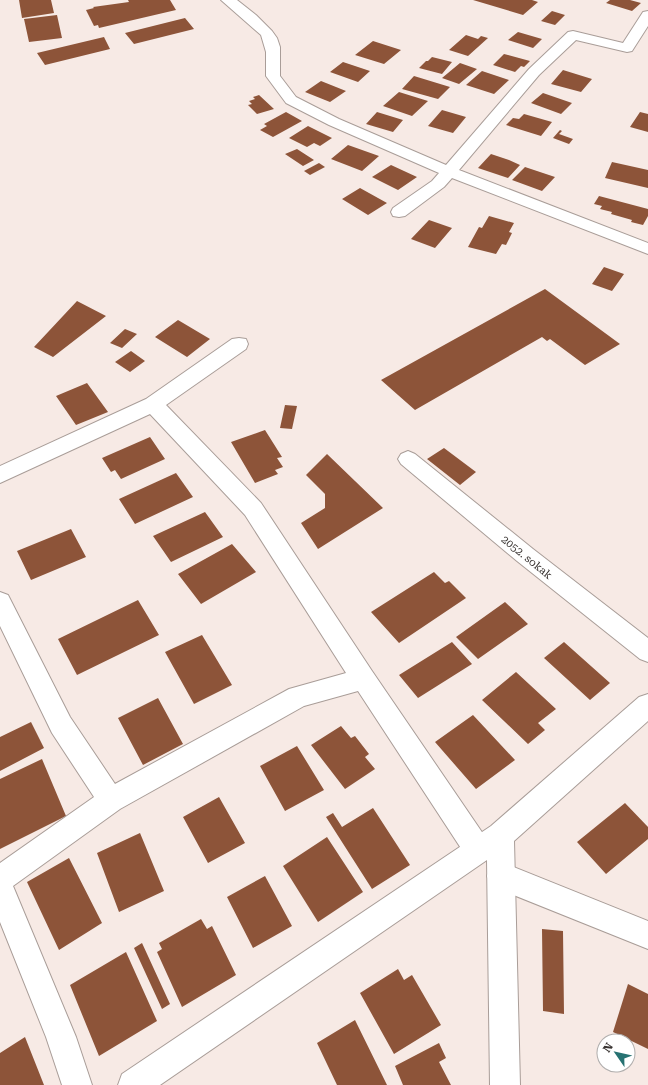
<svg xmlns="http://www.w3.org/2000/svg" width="648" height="1085" font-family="'Roboto Serif',serif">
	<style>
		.building { fill: #8d5439 }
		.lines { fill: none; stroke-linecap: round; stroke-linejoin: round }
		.minor-casing { stroke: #a99d98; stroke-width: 2 }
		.major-casing { stroke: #a99d98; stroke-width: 2 }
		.minor { fill: #fff; fill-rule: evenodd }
		.major { fill: #fff; fill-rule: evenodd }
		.labels { text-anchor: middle; stroke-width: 4; stroke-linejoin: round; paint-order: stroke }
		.street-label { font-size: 11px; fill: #3a3533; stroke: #fff }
	</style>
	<rect width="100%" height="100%" fill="#f7eae5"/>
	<!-- building -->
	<path class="building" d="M19 0H51L54 13 22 18Z
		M128 0H170L176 10 99 28 98 25 94 26 86 10 94 8 93 7 129 2Z
		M473 0H532L538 2 523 15Z
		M610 0H630L641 3 632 11 606 3Z
		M552 11 565 15 555 25 541 21Z
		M57 15 62 38 29 42 24 19Z
		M185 18 194 29 134 44 125 33Z
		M518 32 542 39 533 48 508 40Z
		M466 35 478 39 481 36 488 38 468 56 449 50Z
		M104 37 110 49 45 65 37 53Z
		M373 41 401 50 384 64 355 55Z
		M504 54 530 61 524 67 521 66 515 72 493 65Z
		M432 57 452 62 442 74 419 68 426 61H428Z
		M343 62 370 71 358 82 330 72Z
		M460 63 477 69 459 84 442 78Z
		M563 70 592 79 581 92 551 84Z
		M482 71 509 80 494 94 466 85Z
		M414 76 450 87 438 99 402 89Z
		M321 81 346 91 330 102 305 92Z
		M399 92 428 101 412 116 383 106Z
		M543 93 572 103 561 114 531 103Z
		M259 95 274 109 257 114 248 105 252 104 249 101 255 99 253 97Z
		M442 110 466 117 453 133 428 126Z
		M286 112 302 121 273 137 260 130 267 126 264 124Z
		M377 112 403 120 393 132 366 124Z
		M640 112 648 114V132L630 127Z
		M524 114 552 122 541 136 506 125 513 118 519 119Z
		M308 126 332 138 320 146 314 143 307 147 289 138Z
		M560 130 562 131 559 134 573 139 569 144 553 138Z
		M348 145 379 156 362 171 331 159Z
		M297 149 314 160 303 166 285 154Z
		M491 154 509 160 520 165 508 178 478 168Z
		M612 162 648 170V188L605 178Z
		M319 163 325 167 310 175 304 171Z
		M391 165 417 177 398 190 372 177Z
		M525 167 555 177 542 191 512 180Z
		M360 188 387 203 368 215 342 199Z
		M599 196 648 209V216L643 225 631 222 632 220 611 214 612 212 600 209 602 206 594 204Z
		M489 216 514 223 509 232 512 233 506 245 502 244 496 254 468 247 479 227 482 228Z
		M429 220 452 228 435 248 411 239Z
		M604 267 624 274 612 291 592 284Z
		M545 289 620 344 585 365 550 339 547 341 542 337 415 410 381 380Z
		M77 301 106 316 53 357 34 347Z
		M178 320 210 339 187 357 155 337Z
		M125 329 137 334 122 348 110 343Z
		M131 351 145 361 130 372 115 362Z
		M87 383 108 412 76 425 56 396Z
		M285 405 297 406 292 429 280 428Z
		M265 430 282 457 277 458 283 467 275 470 278 474 255 483 231 442Z
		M150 437 165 459 121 479 115 470 111 472 102 458Z
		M444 448 476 472 460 485 427 459Z
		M327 454 383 508 318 549 301 523 325 508V494L306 475Z
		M176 473 193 497 135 524 119 499Z
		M205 512 223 537 171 562 153 536Z
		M71 529 86 557 31 580 17 551Z
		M232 544 256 572 201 604 178 574Z
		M434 572 445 583 449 581 466 598 399 643 371 612Z
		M138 600 159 635 77 675 58 639Z
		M505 602 528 624 478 659 456 637Z
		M202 635 232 685 194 704 165 652Z
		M452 642 472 664 418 698 399 675Z
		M564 642 610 683 590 700 544 658Z
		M516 672 556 709 538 723 545 730 528 744 482 700Z
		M158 698 183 744 143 765 118 718Z
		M473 715 515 760 476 789 435 742Z
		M31 722 44 748 0 771V737Z
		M341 726 351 738 355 736 369 754 365 757 375 769 345 789 311 745Z
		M297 746 324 790 285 811 260 766Z
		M42 759 66 816 0 849V779Z
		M219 797 245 843 208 863 183 817Z
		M625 803 648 827V839L606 874 577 842Z
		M373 808 410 865 372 889 326 817 333 813 342 827Z
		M140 833 164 891 119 912 97 853Z
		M327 837 363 892 318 922 283 866Z
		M69 858 102 923 59 950 27 882Z
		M265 876 292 926 253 948 227 897Z
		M201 919 207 929 212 926 236 975 182 1007 157 952 162 949 159 943Z
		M542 929 563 931 564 1014 543 1011Z
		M142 943 170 1004 162 1009 134 948Z
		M126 952 157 1021 99 1056 70 985Z
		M398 969 404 980 412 975 441 1025 394 1054 360 993Z
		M628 984 648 994V1049L613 1032Z
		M355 1020 387 1085H337L317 1043Z
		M25 1037 44 1085H0V1053Z
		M439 1043 446 1058 439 1062 451 1085H403L395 1066Z"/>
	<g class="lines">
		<defs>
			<path id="minor" d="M221 0H237L256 15 272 31 277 38 280 47V76L296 97 339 119 446 165 529 69 568 32 573 31 623 43 643 12 648 11V26L632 51 627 52 576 40 539 75 459 170 648 243V254L452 178 444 187 405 216 399 217 393 216 391 212 393 208 432 181 439 173 329 125 286 103 266 76V52L261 35Z
				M239 338 246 339 248 344 246 349 166 405 261 503 372 671 488 841 491 850 488 859 478 863 468 859 358 691 304 706 120 809 13 886 76 1037 92 1085H62L46 1037 0 922V863L94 797 52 733 0 626V592L8 595 70 717 115 784 289 689 346 673 245 515 150 414 0 483V466L146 399 232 339Z
				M408 451 415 454 533 549 648 638V662L640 659 517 561 401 464 398 459 401 454Z
				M501 862 648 921V949L491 886 487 876 491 866Z"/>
			<path id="major" d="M648 694V721L514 841 520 1085H490L487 860 160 1085H118L122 1074 491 826 639 697Z"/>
		</defs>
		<!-- minor casing -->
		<use href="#minor" class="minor-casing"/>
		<!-- major casing -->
		<use href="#major" class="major-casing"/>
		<!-- minor -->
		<use href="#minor" class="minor"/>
		<!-- major -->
		<use href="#major" class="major"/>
	</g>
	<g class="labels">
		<!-- street labels -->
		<g class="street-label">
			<text transform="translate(527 557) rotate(39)" y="4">2052. sokak</text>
		</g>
	</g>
	<!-- north arrow -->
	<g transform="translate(616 1053) rotate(304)"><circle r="19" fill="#ffffff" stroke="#b0aead"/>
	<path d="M0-3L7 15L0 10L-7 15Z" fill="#277272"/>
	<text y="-6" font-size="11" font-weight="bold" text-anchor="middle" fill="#3a3533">N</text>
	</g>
</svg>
